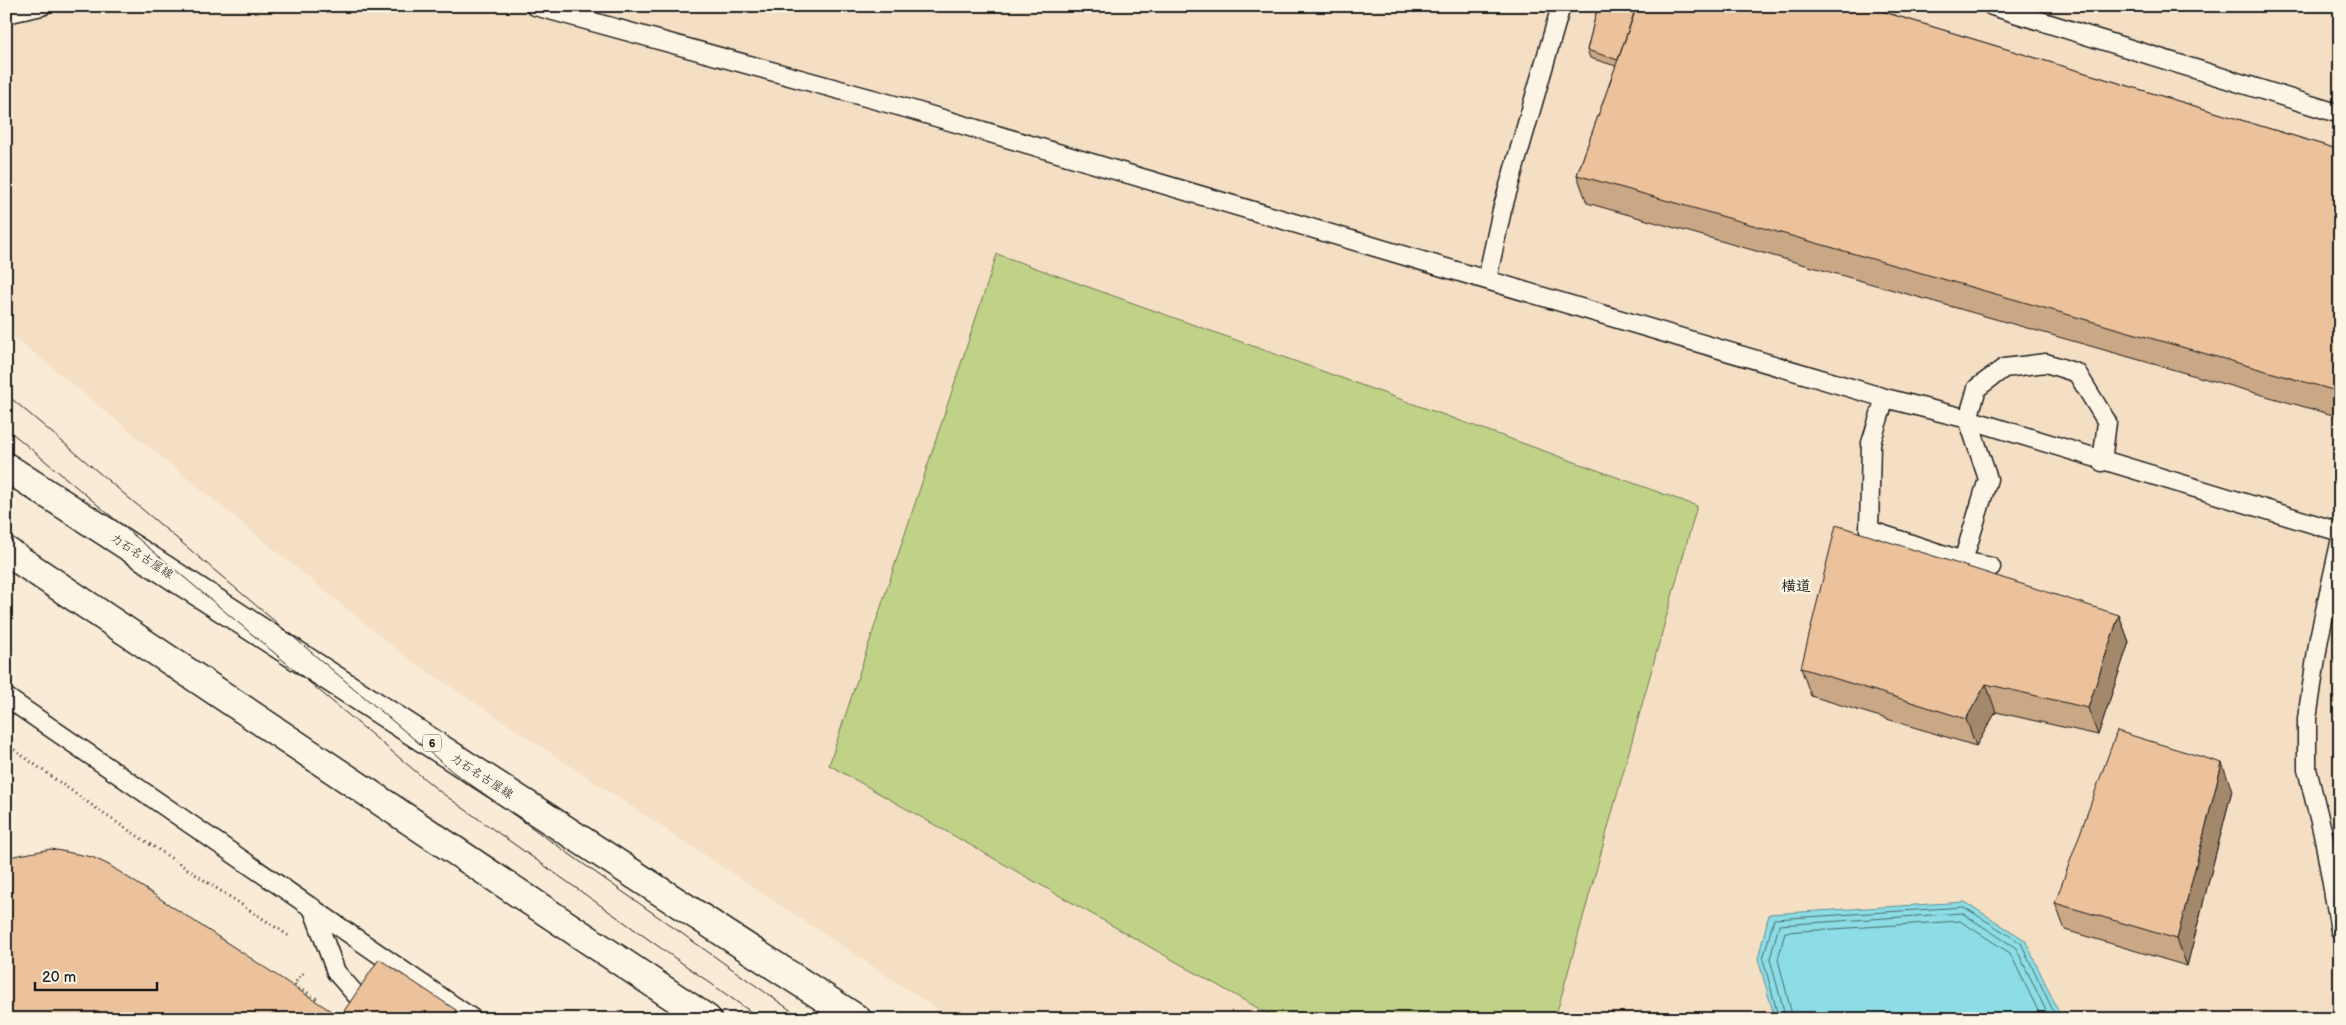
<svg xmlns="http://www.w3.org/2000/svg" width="2346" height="1025" font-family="'Balsamiq Sans','Klee One',sans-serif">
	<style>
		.built { fill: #f5dfc4 }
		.green { fill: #c0d287; stroke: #6e7752 }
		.water { fill: #8cdde5; stroke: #5f9095 }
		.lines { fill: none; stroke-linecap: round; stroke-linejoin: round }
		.shore { stroke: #49696c; stroke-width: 1 }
		.lane-casing { stroke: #1c1c1c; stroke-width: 21 }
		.primary-casing { stroke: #1c1c1c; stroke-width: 31 }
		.path { stroke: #1c1c1c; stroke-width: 3; stroke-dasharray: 1 4; stroke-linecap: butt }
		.lane { stroke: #fcf5e5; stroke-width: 18 }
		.primary { stroke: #fcf5e5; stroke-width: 28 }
		.tram { stroke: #1c1c1c; stroke-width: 1 }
		.wall { fill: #caa785; stroke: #1c1c1c }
		.shaded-wall { fill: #a4886c; stroke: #1c1c1c }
		.building { fill: #ebc29b; stroke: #1c1c1c }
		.labels { text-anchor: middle; stroke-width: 4.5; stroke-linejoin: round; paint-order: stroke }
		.shield { fill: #fcf5e5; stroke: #5f5d58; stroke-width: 1 }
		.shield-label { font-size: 11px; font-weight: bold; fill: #1c1c1c }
		.street-label { font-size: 12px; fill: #1c1c1c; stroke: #fcf5e5 }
		.quarter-label { font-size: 15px; font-weight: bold; fill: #1c1c1c; stroke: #fcf5e5 }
	</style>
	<rect width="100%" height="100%" fill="#f9ebd6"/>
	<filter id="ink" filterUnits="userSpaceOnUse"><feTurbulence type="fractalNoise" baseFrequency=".02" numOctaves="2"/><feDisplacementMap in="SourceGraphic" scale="10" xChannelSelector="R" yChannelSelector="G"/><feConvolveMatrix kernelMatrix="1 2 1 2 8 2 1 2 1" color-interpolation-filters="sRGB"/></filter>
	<g filter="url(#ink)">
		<!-- built -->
		<path class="built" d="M6 6H2340V1019H952L403 655 6 330Z"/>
		<!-- green -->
		<path class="green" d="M997 254 1697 506 1555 1019H1277L829 765Z"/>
		<!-- water -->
		<path class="water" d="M1965 902 2025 940 2062 1019H1775L1758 959 1769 914Z"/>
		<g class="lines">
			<!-- shore -->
			<path class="shore" d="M1779 1019 1763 959 1774 919 1964 907 2021 943 2057 1019
				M1786 1019 1770 959 1779 925 1962 913 2016 948 2050 1019
				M1793 1019 1778 959 1785 932 1960 921 2010 953 2042 1019"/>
			<defs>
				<path id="lane" d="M535 6 909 109 1885 398 1968 419 2340 532
					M1992 6 2340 114
					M6 14 42 6
					M1487 279 1502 210 1561 6
					M1885 398 1871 443 1869 530 1963 561 1991 567
					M2340 543 2319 638 2307 719V769L2324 838 2340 930
					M1963 561 1988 479 1968 419 1977 388 2004 368 2046 363 2077 373 2107 422 2102 462
					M6 697 473 1019
					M312 907 336 972 357 996 374 1009"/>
				<path id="primary" d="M6 467 857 1019
					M6 551 707 1019"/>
			</defs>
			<!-- lane casing -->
			<use href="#lane" class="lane-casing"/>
			<!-- primary casing -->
			<use href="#primary" class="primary-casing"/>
			<!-- path -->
			<path class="path" d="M6 744 107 816 289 936
				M303 973 294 984 317 999"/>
			<!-- lane -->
			<use href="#lane" class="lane"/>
			<!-- primary -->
			<use href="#primary" class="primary"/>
			<!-- tram -->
			<path class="tram" d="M6 394 453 772 803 1019
				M6 428 439 791 761 1019"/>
		</g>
		<!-- wall -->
		<path class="wall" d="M1598 6H1864L2340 150V417L1587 203 1577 175 1616 66 1590 58 1587 50Z
			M2119 615 2129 642 2098 735 1996 712 1976 746 1811 696 1801 668Z
			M2232 790 2187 966 2065 930 2055 903Z"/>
		<!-- shaded-wall -->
		<path class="shaded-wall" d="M2119 615 2129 642 2098 735 2088 708Z
			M1986 684 1996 712 1976 746 1966 719Z
			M2222 763 2232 790 2187 966 2177 939Z
			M456 1010 460 1019H451Z"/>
		<!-- building -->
		<path class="building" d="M1598 6H1610L1634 13 1618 60 1587 50Z
			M1629 6H1637L1636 8Z
			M1637 6H1864L2340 150V392L1577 175Z
			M1836 525 2119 615 2088 708 1986 684 1966 719 1801 668Z
			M2117 731 2222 763 2177 939 2055 903Z
			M51 849 92 857 109 865 340 1017 379 959 456 1010 451 1019H6V859L14 856Z"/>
	</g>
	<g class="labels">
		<!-- shield labels -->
		<rect class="shield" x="423" y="734.5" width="18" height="17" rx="4"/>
		<g class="shield-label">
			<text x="432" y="747">6</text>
		</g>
		<!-- street labels -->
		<g class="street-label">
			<text transform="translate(142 556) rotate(33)" y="4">力石名古屋線</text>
			<text transform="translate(482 776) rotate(33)" y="4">力石名古屋線</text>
		</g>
		<!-- quarter labels -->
		<g class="quarter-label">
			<text x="1796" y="591">横道</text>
		</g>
	</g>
	<!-- margin -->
	<rect width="2346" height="1025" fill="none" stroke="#fcf5e5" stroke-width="25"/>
	<rect x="12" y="12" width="2321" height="1000" fill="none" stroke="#1c1c1c" stroke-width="2" filter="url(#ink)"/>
	<!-- scale -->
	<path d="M35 982v8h122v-8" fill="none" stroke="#1c1c1c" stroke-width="2.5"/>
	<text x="42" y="982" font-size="15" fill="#1c1c1c" stroke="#fcf5e5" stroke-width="4" paint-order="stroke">20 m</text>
</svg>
